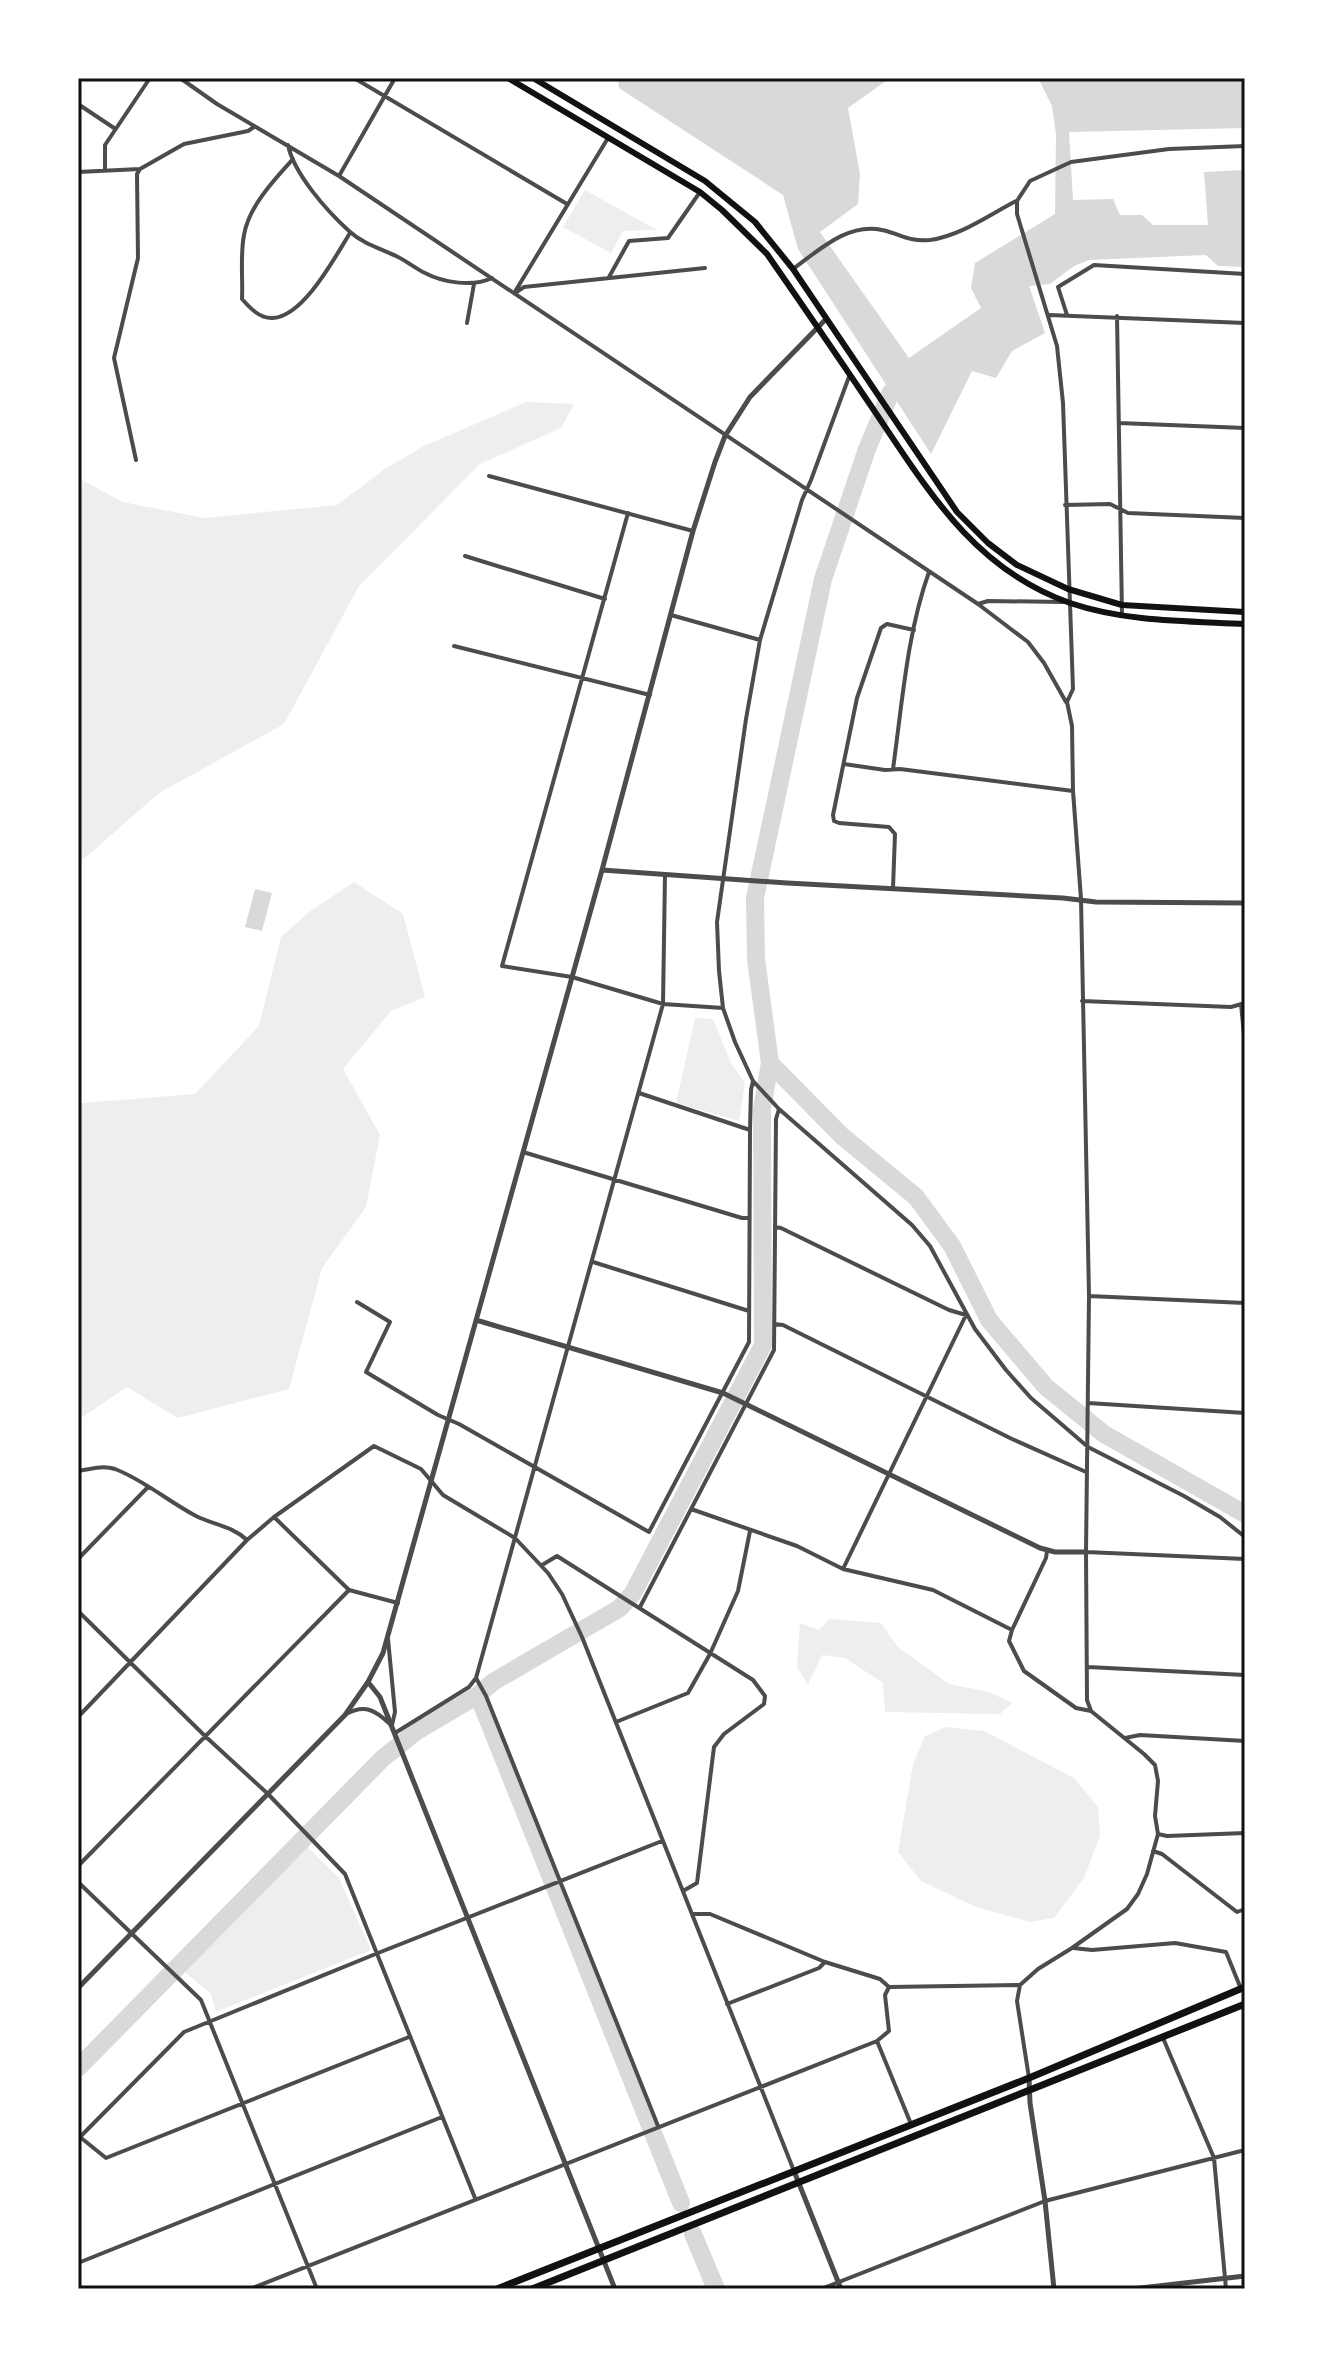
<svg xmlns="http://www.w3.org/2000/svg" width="1323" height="2367" font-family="'Noto Sans',sans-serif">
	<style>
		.green { fill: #eee }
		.water { fill: #d9d9d9 }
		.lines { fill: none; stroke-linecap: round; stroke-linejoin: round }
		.river { stroke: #d9d9d9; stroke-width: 18 }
		.minor { stroke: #4c4c4c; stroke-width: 4 }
		.tertiary { stroke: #4c4c4c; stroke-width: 5 }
		.secondary { stroke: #111; stroke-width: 6 }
		.trunk { stroke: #111; stroke-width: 7 }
		.neatline { fill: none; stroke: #111; stroke-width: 3 }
	</style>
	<rect width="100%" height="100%" fill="#fff"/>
	<!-- green -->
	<path class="green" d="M585 190 657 230 623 231 611 253 563 227Z
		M526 402 574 404 561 428 480 464 359 586 284 724 159 793 78 864V478L123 502 204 518 337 505 385 469 424 446Z
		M354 882 403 914 425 997 391 1011 343 1069 380 1135 366 1207 322 1268 289 1389 178 1418 127 1387 78 1420V1099L83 1103 195 1094 259 1026 281 937 309 912Z
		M695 1018 713 1019 731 1063 745 1083 739 1121 676 1103Z
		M829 1619 881 1623 898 1647 949 1684 989 1692 1012 1703 1000 1714 885 1712 883 1683 845 1658 822 1655 808 1685 797 1667 800 1623 819 1630Z
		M946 1727 984 1731 1074 1778 1098 1807 1100 1836 1084 1878 1054 1918 1030 1922 976 1907 921 1881 898 1852 913 1764 925 1736Z
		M305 1845 339 1878 371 1950 216 2012 211 1994 182 1970Z"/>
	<!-- water -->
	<path class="water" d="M618 78H890L848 108 860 174 858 204 820 232 909 358 981 308 971 288 975 263 1055 214 1056 134 1052 106 1038 78H1245V128L1069 132 1073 200 1113 199 1120 215H1142L1153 225H1208L1204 172 1245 170V267L1218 266 1206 255 1089 260 1074 266 1050 284 1029 286 1045 333 1012 351 996 378 972 371 931 454 798 249 783 195 619 88Z
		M255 889 272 893 262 931 245 927Z"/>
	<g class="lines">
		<!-- river -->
		<path class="river" d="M770 1063 842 1136 916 1197 952 1246 989 1320 1046 1387 1104 1434 1245 1514
			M478 1695 681 2203
			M78 2068 383 1758 417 1731 478 1695 493 1682 620 1608 633 1593 763 1345 762 1109 770 1063 756 959 755 898 823 579 867 449 891 392
			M693 2234 716 2289"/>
		<!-- minor -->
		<path class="minor" d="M180 78 217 104 339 176 978 604 1028 642 1044 663 1066 702
			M354 78 567 204
			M78 104 114 128
			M288 145C294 174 327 211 349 231 363 244 382 249 398 257 408 262 416 269 425 273 444 283 473 287 492 278
			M293 159C274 180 249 206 244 235 240 255 243 279 242 299 250 308 260 319 273 318 304 316 335 257 350 233
			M105 169V145L150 78
			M78 172 140 169 184 144 248 131 254 127
			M339 176 395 78
			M793 269C818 251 848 222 882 230 901 234 908 242 930 240 960 236 989 215 1016 201
			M609 277 629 241 668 238 700 192
			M516 290 608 138
			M515 293 524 287 705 268
			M1049 315 1245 323
			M1067 315 1058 287 1094 265 1245 274
			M1117 316 1122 614
			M467 323 474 284
			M1119 423 1245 428
			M136 460 114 358 138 258 137 174 140 169
			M489 476 693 531
			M1065 505 1110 504 1128 513 1245 518
			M628 513 502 966 572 977 663 1004 723 1008
			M465 556 605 599
			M978 604 988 601 1063 602
			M671 615 760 640
			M454 646 650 695
			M844 764 885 770 900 769 1073 791
			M893 769C902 705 907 633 929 572
			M893 888 895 834 889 827 839 823 834 821 833 815 857 698 881 628 887 624 914 630
			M1082 1001 1231 1007 1245 1003
			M1241 1004 1245 1045
			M639 1093 750 1130
			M779 1109 912 1225 930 1246 975 1329 1006 1370 1031 1398 1088 1447 1184 1496 1220 1517 1245 1537
			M523 1152 742 1218H749
			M775 1227 781 1228 949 1310 966 1315 843 1569
			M593 1262 749 1311
			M1089 1296 1245 1303
			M357 1302 390 1322 366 1372 438 1415 459 1424 649 1532 749 1342 750 1130 751 1090 753 1081
			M774 1324 783 1325 1012 1439 1086 1472
			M1088 1403 1245 1413
			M78 1471C90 1469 103 1465 115 1469 144 1480 169 1502 196 1516 214 1525 232 1526 247 1540
			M691 1509 797 1546 843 1569 933 1590 1012 1630 1009 1641 1024 1671 1076 1708 1091 1711
			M274 1517 349 1590 398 1603
			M1086 1552 1245 1559
			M78 1559 148 1487
			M542 1565 557 1556 753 1680 765 1696 764 1704 724 1734 714 1747 697 1883 683 1891
			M640 1607 774 1350 776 1119 779 1109 753 1081 735 1042 723 1008 719 971 717 922 746 719 760 640 802 500 811 480 850 374
			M78 1611 205 1736 268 1794 345 1874 475 2198
			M1012 1630 1046 1558 1047 1551
			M388 1639 395 1712 392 1725
			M1088 1667 1245 1675
			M476 1678 486 1696 658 2126
			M346 1714C365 1704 375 1710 390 1724
			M78 1717 247 1540 274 1517 374 1446 421 1469 443 1495 515 1538 548 1573 562 1594 582 1637 794 2171
			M616 1722 688 1693 710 1654 738 1591 750 1531
			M395 1733 469 1687 476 1678 663 1004 665 874
			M1125 1738 1140 1735 1245 1741
			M1158 1834 1167 1836 1245 1833
			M1153 1851 1162 1854 1237 1912 1245 1909
			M78 1866 349 1590
			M78 1882 201 2000 317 2289
			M693 1914H710L825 1962 880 1979 889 1987
			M1073 1948 1092 1950 1175 1943 1226 1952 1241 1989
			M727 2004 819 1968 825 1962
			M1163 2038 1214 2158 1226 2289
			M877 2041 911 2124
			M1029 2078 1017 2001 1020 1985 1038 1969 1072 1948 1127 1909 1138 1894 1147 1874 1158 1834 1155 1816 1158 1781 1155 1765 1144 1754 1091 1711 1087 1700 1086 1552 1089 1296 1081 899 1073 791 1072 726 1067 702 1073 689 1063 403 1057 346 1017 214V201L1030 181 1071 162 1169 149 1245 146
			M80 2137 106 2158 409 2037
			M78 2139 184 2032 378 1953 662 1841
			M78 2263 442 2117
			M250 2289 877 2041 889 2031 885 1995 889 1987 1020 1985
			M821 2289 1045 2201 1245 2150"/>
		<!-- tertiary -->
		<path class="tertiary" d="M602 870 787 883 1063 898 1096 902 1245 903
			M476 1320 723 1393 1040 1548 1055 1552H1086
			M368 1682 380 1697 615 2289
			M78 1988 345 1715 368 1682 383 1653 602 870 693 531 715 462 725 436 750 397 826 319
			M1029 2078 1030 2103 1045 2201 1054 2289
			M794 2171 841 2289
			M1132 2289 1245 2276"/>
		<!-- secondary -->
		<path class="secondary" d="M508 78 700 192 722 210 767 254C801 303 834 351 867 400 923 482 970 568 1070 603 1126 622 1187 621 1245 624
			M533 78 705 181 755 222 793 269 957 512 988 543 1017 565 1068 589 1122 605 1245 612"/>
		<!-- trunk -->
		<path class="trunk" d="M497 2289 1029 2078 1245 1987
			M532 2289 1245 2004"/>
	</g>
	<!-- border -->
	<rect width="1323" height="2367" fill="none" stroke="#ffffff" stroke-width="160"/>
	<rect x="80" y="80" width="1163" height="2207" class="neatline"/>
</svg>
